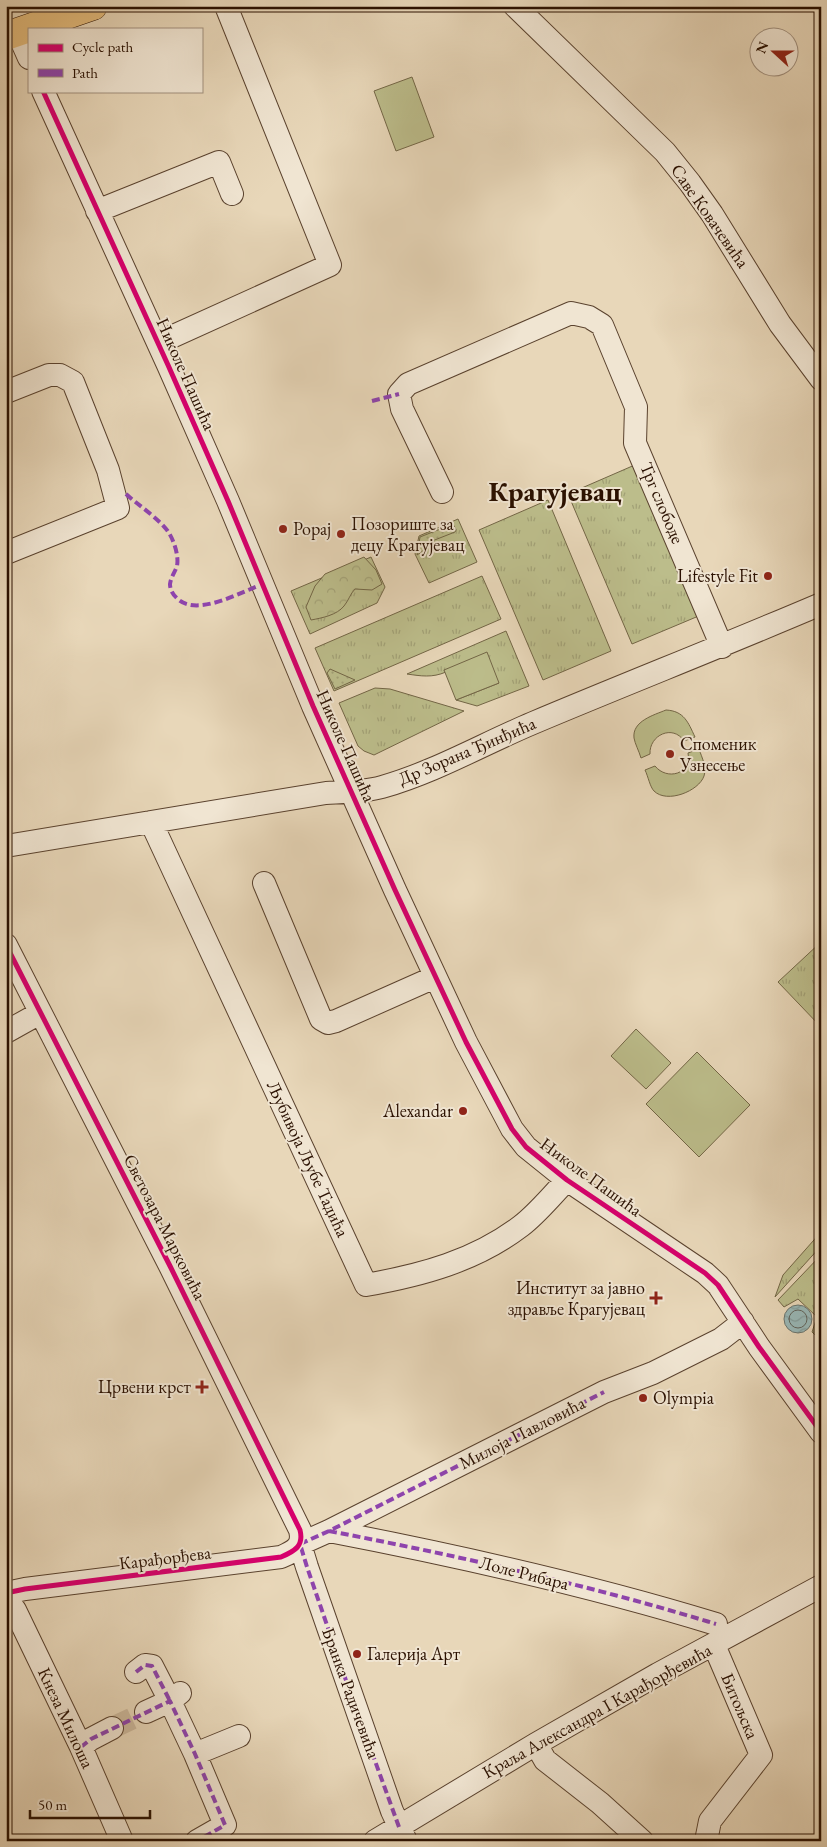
<svg xmlns="http://www.w3.org/2000/svg" width="827" height="1847" font-family="'EB Garamond',serif">
	<style>
		.grass { fill: url(#grass-tufts); stroke: #736646 }
		.forest { fill: url(#forest-crowns); stroke: #736646 }
		.park { fill: #bcbd8b; stroke: #736646 }
		.garden { fill: url(#garden-dots); stroke: #736646 }
		.water { fill: url(#water-waves); stroke: #6d756e }
		.lines { fill: none; stroke-linecap: round; stroke-linejoin: round }
		.shore { stroke: #62645c; stroke-width: 1 }
		.minor-tunnel { stroke: #ccb99d; stroke-width: 22; stroke-dasharray: 22 11; stroke-linecap: butt }
		.minor-casing { stroke: #5a422e; stroke-width: 24 }
		.major-casing { stroke: #2a1000; stroke-width: 29 }
		.minor { stroke: #f0e5d2; stroke-width: 22 }
		.major { stroke: #e4bc7c; stroke-width: 28 }
		.quiet { stroke: #8e44ad; stroke-width: 4; stroke-dasharray: 8 4; stroke-linecap: butt }
		.cycleway-casing { stroke: #f0e5d2; stroke-width: 8 }
		.cycleway { stroke: #d6006c; stroke-width: 5 }
		.poi-dot { fill: #8f2418; stroke: #f0e5d2; stroke-width: 2 }
		.labels { text-anchor: middle; stroke-width: 4; stroke-linejoin: round; paint-order: stroke }
		.street-label { font-size: 18px; fill: #2a1000; stroke: #f0e5d2 }
		.poi-label { font-size: 18px; fill: #2a1000; stroke: #f0e5d2; text-anchor: start }
		.town-label { font-size: 28px; font-weight: bold; fill: #2a1000; stroke: #f0e5d2 }
	</style>
	<defs>
		<pattern id="grass-tufts" width="24" height="20" patternUnits="userSpaceOnUse" patternTransform="scale(1.25)"><rect width="24" height="20" fill="#bcbd8b"/><path d="M3 7l-1-3M5 7V3M7 7l1-3M15 17l-1-3M17 17v-4M19 17l1-3" fill="none" stroke="#a2a176"/></pattern>
		<pattern id="forest-crowns" width="20" height="18" patternUnits="userSpaceOnUse" patternTransform="scale(1.25)"><rect width="20" height="18" fill="#bcbd8b"/><path d="M2 6a3 3 0 1 1 6 0M12 15a3 3 0 1 1 6 0" fill="none" stroke="#a2a176"/></pattern>
		<pattern id="garden-dots" width="8" height="8" patternUnits="userSpaceOnUse" patternTransform="scale(1.25)"><rect width="8" height="8" fill="#bcbd8b"/><path d="M2 2h.1M6 6h.1" fill="none" stroke="#a2a176" stroke-width="1.8" stroke-linecap="round"/></pattern>
		<pattern id="water-waves" width="16" height="10" patternUnits="userSpaceOnUse" patternTransform="scale(1.25)"><rect width="16" height="10" fill="#99b8b7"/><path d="M0 5q4-4 8 0t8 0" fill="none" stroke="#849d9c"/></pattern>
	</defs>
	<rect width="100%" height="100%" fill="#e8d7b9"/>
	<filter id="stains"><feTurbulence type="fractalNoise" baseFrequency=".004" numOctaves="4"/><feColorMatrix values="0 0 0 0 .2 0 0 0 0 .09 0 0 0 0 .02 0 0 0 .5 -.17"/></filter>
	<radialGradient id="worn" r=".72"><stop offset=".6" stop-color="#630" stop-opacity="0"/><stop offset="1" stop-color="#630" stop-opacity=".3"/></radialGradient>
	<!-- grass -->
	<path class="grass" d="M637 464 701 615 632 644 568 494Z
		M548 500 611 651 543 680 479 530Z
		M458 519 477 562 429 583 415 554 419 536Z
		M371 557 385 587 377 603 310 634 291 591Z
		M482 576 501 619 334 691 315 648Z
		M506 631 529 686 477 706 456 700 499 683 444 670 446 672C432 678 421 676 407 674Z
		M375 688 390 689 464 711 374 755 364 751 358 746 339 703Z
		M821 942V1027L778 982Z
		M821 1232V1246L775 1297 783 1275Z
		M821 1255V1335L818 1338 812 1332 817 1317 798 1299 784 1307 778 1300Z"/>
	<!-- forest -->
	<path class="forest" d="M364 557 376 570 382 584 372 590 355 589C350 594 349 600 344 606 337 615 322 618 311 620L306 607 315 586 325 574Z"/>
	<!-- park -->
	<path class="park" d="M412 77 434 137 396 151 374 91Z
		M487 652 499 683 456 700 444 670Z
		M666 710C684 711 688 722 695 737L684 741C673 724 649 735 650 754L641 758C639 751 635 744 634 738 632 721 654 715 666 710Z
		M699 749C702 758 707 767 704 776 699 791 667 804 654 791 650 787 648 776 645 770L655 766C667 781 692 774 688 753Z
		M636 1029 671 1063 646 1089 611 1056Z
		M697 1052 750 1105 699 1157 646 1104Z"/>
	<!-- garden -->
	<path class="garden" d="M453 524 456 530 455 532 427 543 423 551 417 555 420 537Z
		M330 669 355 680 335 689 327 673Z"/>
	<!-- water -->
	<path class="water" d="M784 1319a14 14 0 1 1 28 0a14 14 0 1 1-28 0Z"/>
	<g class="lines">
		<!-- shore -->
		<path class="shore" d="M789 1319a9 9 0 1 1 18 0a9 9 0 1 1-18 0Z"/>
		<!-- minor-tunnel -->
		<path class="minor-tunnel" d="M112 1728 146 1712"/>
		<defs>
			<path id="minor" d="M515 6 665 152 690 183 712 214 780 324 821 379
				M17 31 29 58
				M43 91 168 365 228 501 313 706 395 890 466 1042 512 1129 526 1147 567 1180 705 1273 718 1285 759 1347 821 1432
				M97 211 219 162 232 194
				M158 343 330 265 226 6
				M6 392 49 375H60L73 382 108 470 118 508 6 553
				M442 492 402 409 399 394 408 384 571 313 589 317 602 325 636 407 635 443 722 647
				M151 822 366 1285C422 1275 475 1261 521 1226 538 1213 552 1195 567 1180
				M6 846 326 793C345 792 364 792 382 787 435 772 483 744 533 723 628 683 725 645 821 604
				M264 883 321 1019 328 1023 336 1021 435 977
				M6 945 170 1266 300 1530C304 1546 295 1551 281 1557L25 1589 6 1593
				M6 1032 40 1013
				M329 1531C459 1556 589 1585 716 1624
				M6 1598 15 1610 81 1747 122 1841
				M136 1672 145 1665 152 1666 170 1701 180 1693
				M146 1712 170 1701 195 1754 225 1825 197 1841
				M536 1744 545 1760 600 1803 642 1841
				M81 1747 91 1739 112 1728
				M195 1754 239 1736
				M375 1841 536 1744 658 1674 821 1586
				M406 1841 392 1811 307 1567 300 1544 329 1531 604 1392 653 1373 721 1339 743 1322
				M706 1841 710 1821 761 1755 714 1645"/>
			<path id="major" d="M6 36 93 6"/>
		</defs>
		<!-- minor casing -->
		<use href="#minor" class="minor-casing"/>
		<!-- major casing -->
		<use href="#major" class="major-casing"/>
		<!-- minor -->
		<use href="#minor" class="minor"/>
		<!-- major -->
		<use href="#major" class="major"/>
		<!-- quiet -->
		<path class="quiet" d="M372 401 399 394
			M126 494C138 505 161 520 169 533 174 541 179 556 177 566 175 572 171 577 170 584 170 591 174 596 179 600 199 616 241 592 263 584
			M329 1531C459 1556 589 1585 716 1624
			M136 1672 145 1665 152 1666 170 1701
			M81 1747 91 1739 170 1701 195 1754 225 1825 197 1841
			M399 1827 350 1692 307 1567 300 1544 329 1531 604 1392"/>
		<defs>
			<path id="cycleway" d="M43 91 168 365 228 501 313 706 395 890 466 1042 512 1129 526 1147 567 1180 705 1273 718 1285 759 1347 821 1432
				M6 945 170 1266 300 1530C304 1546 295 1551 281 1557L25 1589 6 1593"/>
		</defs>
		<!-- cycleway casing -->
		<use href="#cycleway" class="cycleway-casing"/>
		<!-- cycleway -->
		<use href="#cycleway" class="cycleway"/>
	</g>
	<!-- markers -->
	<g class="poi-dot">
		<circle cx="283" cy="529" r="5"/>
		<circle cx="341" cy="534" r="5"/>
		<circle cx="768" cy="576" r="5"/>
		<circle cx="670" cy="754" r="5"/>
		<circle cx="463" cy="1111" r="5"/>
		<path d="M653.5 1290.5h5v5h5v5h-5v5h-5v-5h-5v-5h5z"/>
		<path d="M199.5 1379.5h5v5h5v5h-5v5h-5v-5h-5v-5h5z"/>
		<circle cx="643" cy="1398" r="5"/>
		<circle cx="357" cy="1654" r="5"/>
	</g>
	<g class="labels">
		<!-- street labels -->
		<g class="street-label">
			<text transform="translate(710 216) rotate(55)" y="6">Саве Ковачевића</text>
			<text transform="translate(186 374) rotate(66)" y="6">Николе Пашића</text>
			<text transform="translate(662 503) rotate(67)" y="6">Трг слободе</text>
			<text transform="translate(346 746) rotate(66)" y="6">Николе Пашића</text>
			<text transform="translate(467 751) rotate(-23)" y="6">Др Зорана Ђинђића</text>
			<text transform="translate(308 1159) rotate(65)" y="6">Љубивоја Љубе Тадића</text>
			<text transform="translate(591 1177) rotate(36)" y="6">Николе Пашића</text>
			<text transform="translate(165 1227) rotate(63)" y="6">Светозара Марковића</text>
			<text transform="translate(522 1433) rotate(-27)" y="6">Милоја Павловића</text>
			<text transform="translate(165 1558) rotate(-7)" y="6">Карађорђева</text>
			<text transform="translate(524 1573) rotate(14)" y="6">Лоле Рибара</text>
			<text transform="translate(351 1693) rotate(70)" y="6">Бранка Радичевића</text>
			<text transform="translate(740 1706) rotate(67)" y="6">Битољска</text>
			<text transform="translate(597 1711) rotate(-29)" y="6">Краља Александра I Карађорђевића</text>
			<text transform="translate(66 1718) rotate(65)" y="6">Кнеза Милоша</text>
		</g>
		<!-- poi labels -->
		<g class="poi-label">
			<text x="351" y="530">Позориште за<tspan x="351" dy="21">децу Крагујевац</tspan></text>
			<text x="293" y="535">Popaj</text>
			<text x="758" y="582" text-anchor="end">Lifestyle Fit</text>
			<text x="680" y="750">Споменик<tspan x="680" dy="21">Узнесење</tspan></text>
			<text x="453" y="1117" text-anchor="end">Alexandar</text>
			<text x="645" y="1294" text-anchor="end">Институт за јавно<tspan x="645" dy="21">здравље Крагујевац</tspan></text>
			<text x="191" y="1393" text-anchor="end">Црвени крст</text>
			<text x="653" y="1404">Olympia</text>
			<text x="367" y="1660">Галерија Арт</text>
		</g>
		<!-- town labels -->
		<g class="town-label">
			<text x="555" y="501">Крагујевац</text>
		</g>
	</g>
	<!-- margin -->
	<rect width="827" height="1847" fill="none" stroke="#e8d7b9" stroke-width="25"/>
	<rect x="8" y="8" width="812" height="1832" fill="none" stroke="#2a1000" stroke-width="2.5"/>
	<rect x="12" y="12" width="802" height="1822" fill="none" stroke="#2a1000"/>
	<!-- legend -->
	<rect x="28" y="28" width="175" height="65" fill="#f0e5d2" stroke="#a1907e"/>
	<rect x="38" y="44" width="25" height="8" fill="#d6006c" stroke="#a1907e"/>
	<text x="72" y="52" font-size="15" fill="#2a1000">Cycle path</text>
	<rect x="38" y="69" width="25" height="8" fill="#8e44ad" stroke="#a1907e"/>
	<text x="72" y="78" font-size="15" fill="#2a1000">Path</text>
	<!-- north arrow -->
	<g transform="translate(774 52) rotate(291)"><circle r="24" fill="#f0e5d2" stroke="#a1907e"/>
	<path d="M0-4L9 19L0 12L-9 19Z" fill="#8f2418"/>
	<text y="-8" font-size="14" font-weight="bold" text-anchor="middle" fill="#2a1000">N</text>
	</g>
	<!-- scale -->
	<path d="M30 1810v8h120v-8" fill="none" stroke="#2a1000" stroke-width="2.5"/>
	<text x="38" y="1810" font-size="15" fill="#2a1000" stroke="#f0e5d2" stroke-width="4" paint-order="stroke">50 m</text>
	<rect width="100%" height="100%" filter="url(#stains)"/>
	<rect width="100%" height="100%" fill="url(#worn)"/>
</svg>
